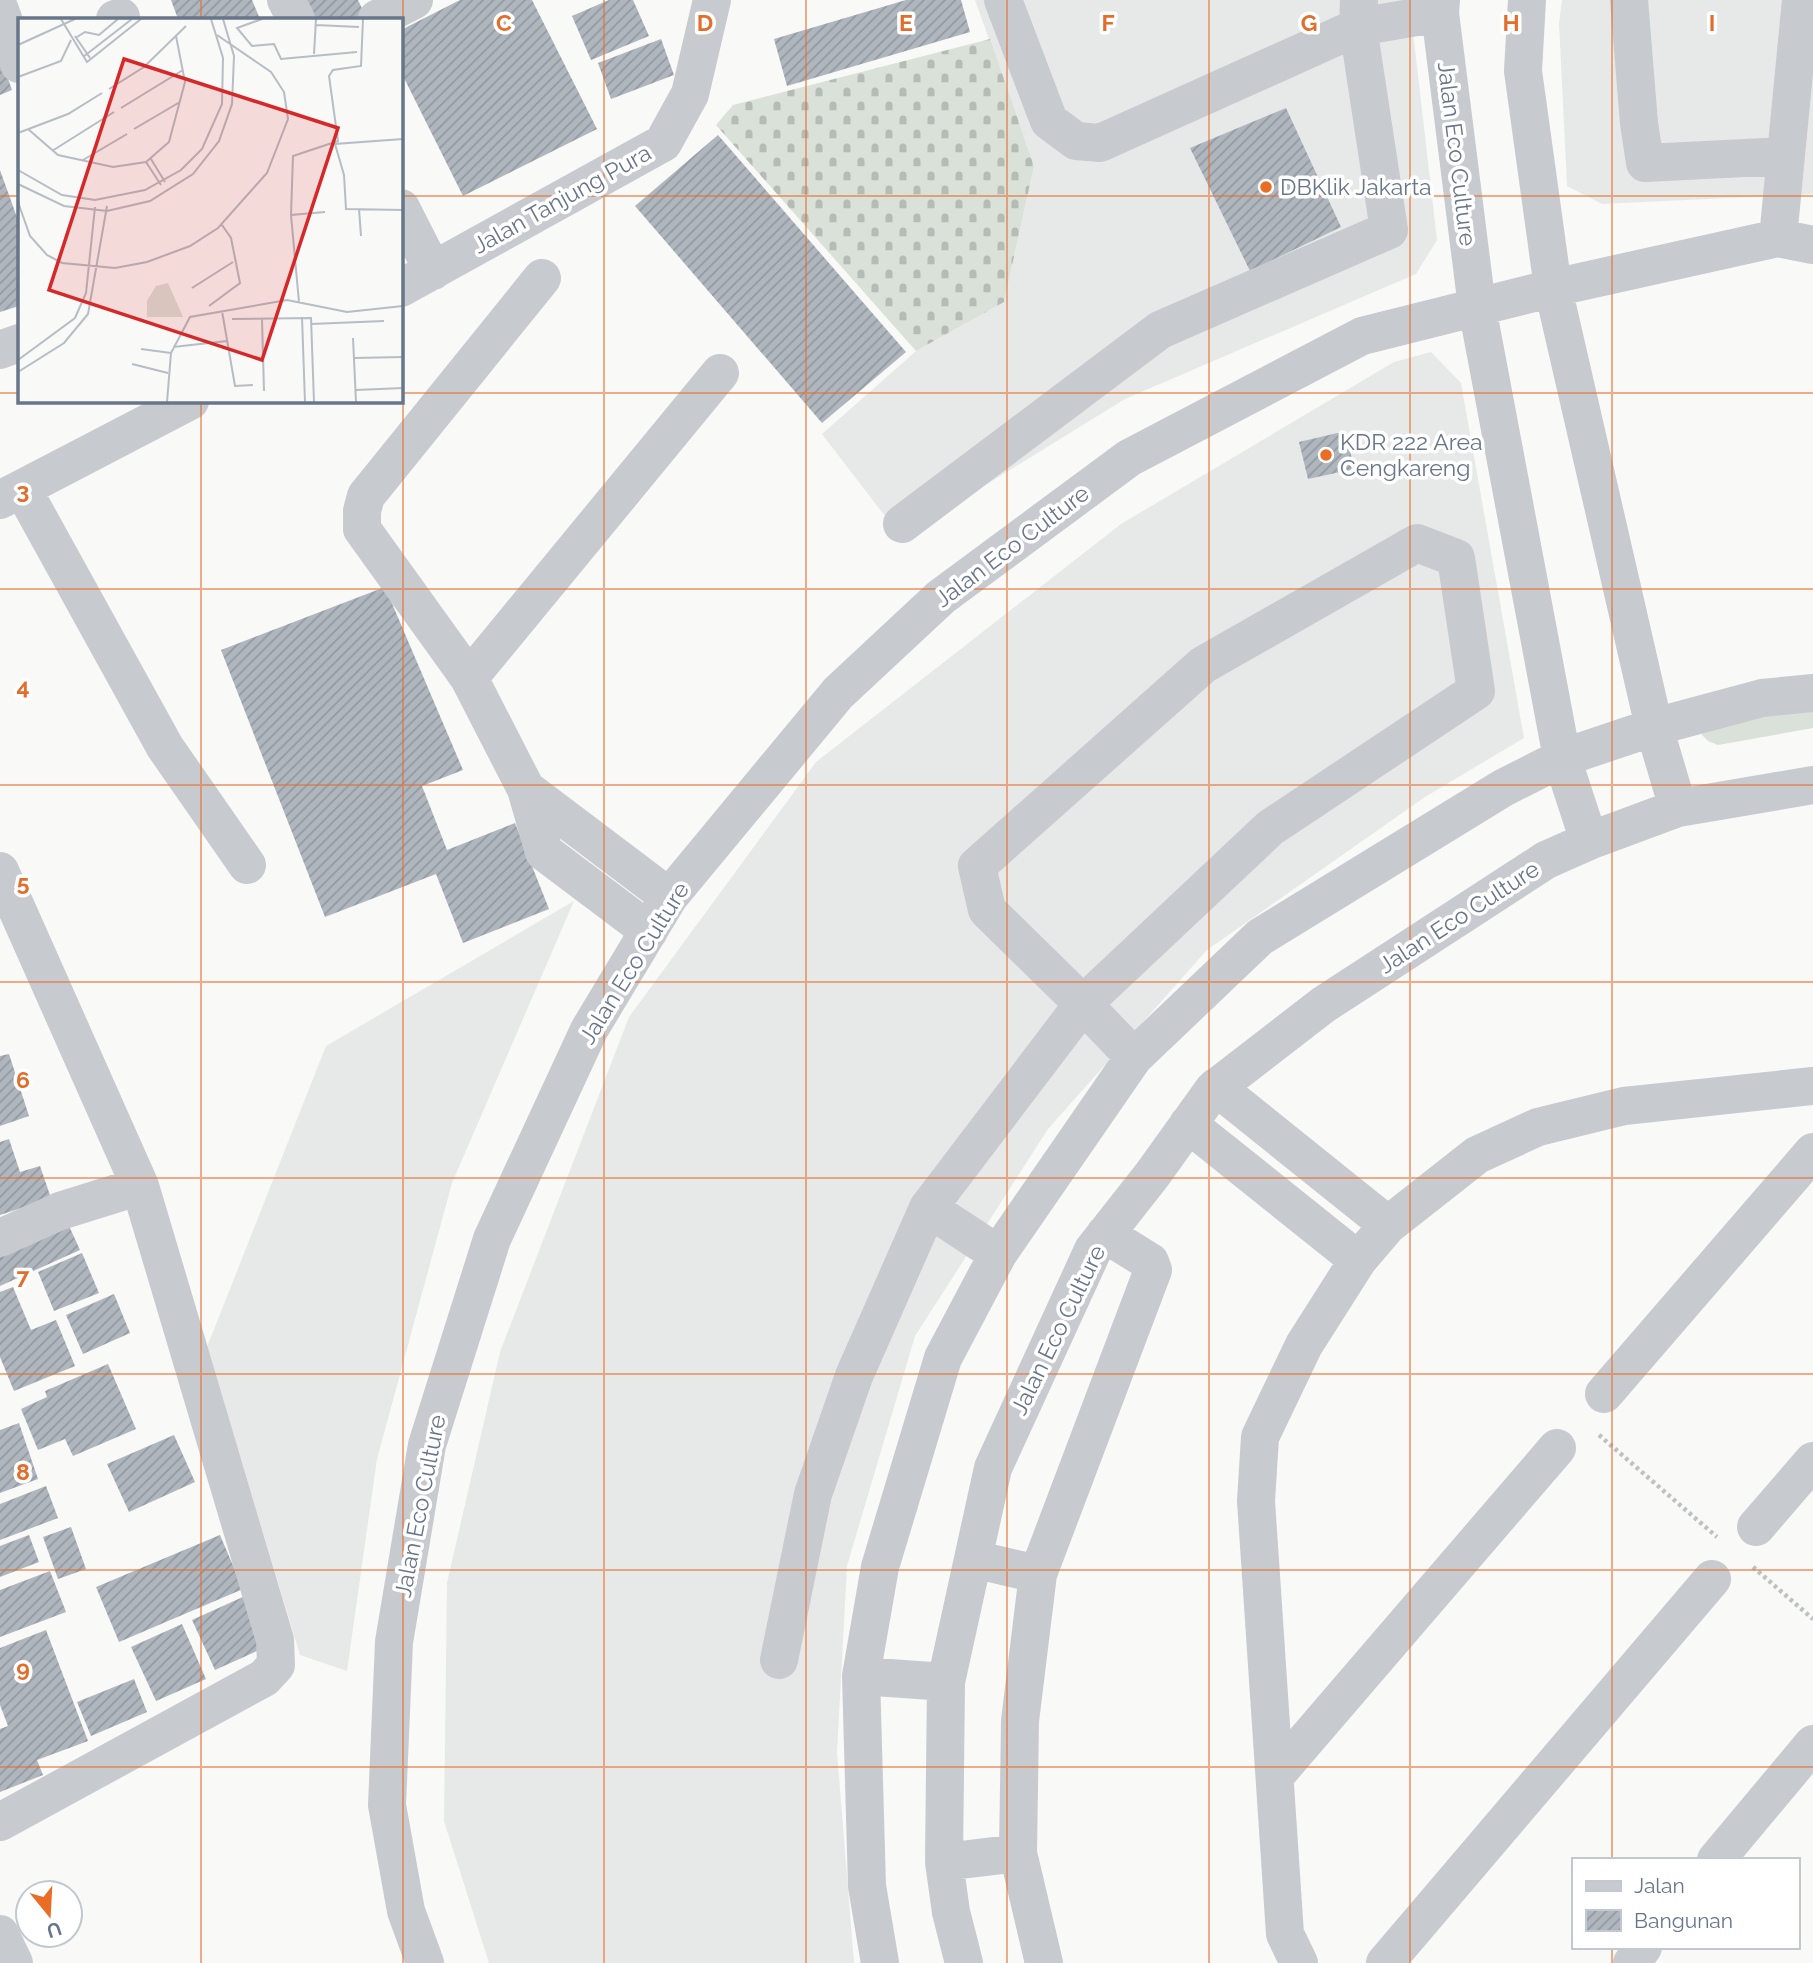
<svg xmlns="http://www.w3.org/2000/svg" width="1813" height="1963" font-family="Raleway,sans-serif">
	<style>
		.built { fill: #e7e8e8 }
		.green { fill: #dae1d8 }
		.cemetery { fill: url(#cemetery-stones) }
		.building { fill: url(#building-hatch) }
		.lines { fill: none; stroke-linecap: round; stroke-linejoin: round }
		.path { stroke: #bec1c4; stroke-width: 4.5; stroke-dasharray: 3.5 3.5; stroke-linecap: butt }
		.minor { stroke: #c7cace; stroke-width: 38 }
		.grid { fill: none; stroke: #e36d2b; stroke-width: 2; stroke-opacity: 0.55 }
		.poi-dot { fill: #ea6d26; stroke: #fff; stroke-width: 2.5 }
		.labels { text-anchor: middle; stroke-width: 7; stroke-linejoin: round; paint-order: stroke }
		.street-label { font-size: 23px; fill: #677689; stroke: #fff }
		.poi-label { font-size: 23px; fill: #677689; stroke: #fff; text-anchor: start }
		.inset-road { fill: none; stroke: #b6bdc4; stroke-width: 2 }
		.view { fill: #d62828; fill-opacity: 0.15; stroke: #d62828; stroke-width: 3.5 }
		.inset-edge { fill: none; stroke: #677689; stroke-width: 3.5 }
		.grid-label { font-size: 23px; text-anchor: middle; font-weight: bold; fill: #e36d2b; stroke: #fff; stroke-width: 7; stroke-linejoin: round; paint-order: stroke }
	</style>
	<defs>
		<pattern id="cemetery-stones" width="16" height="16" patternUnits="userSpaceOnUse" patternTransform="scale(1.75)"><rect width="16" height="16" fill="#dae1d8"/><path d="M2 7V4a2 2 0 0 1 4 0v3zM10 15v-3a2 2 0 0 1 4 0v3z" fill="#b5bbb5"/></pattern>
		<pattern id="building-hatch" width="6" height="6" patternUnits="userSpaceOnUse" patternTransform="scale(1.75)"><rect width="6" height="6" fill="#b0b6be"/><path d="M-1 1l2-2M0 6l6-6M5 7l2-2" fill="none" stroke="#9399a0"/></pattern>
	</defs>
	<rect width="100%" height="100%" fill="#f9f9f7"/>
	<!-- built -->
	<path class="built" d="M975 0H1412L1411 14 1437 240 1416 274 1125 399 901 537 822 434 916 351 1004 302 1034 166Z
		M1562 0H1813V194L1602 204 1567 186 1559 23Z
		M1431 352 1461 383 1524 738 1425 797 1207 950 1048 1129 915 1336 847 1566 837 1752 854 1963H489L444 1821 447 1583 500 1352 629 1017 816 762 1121 524 1394 362Z
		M574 901 452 1183 377 1459 347 1671 300 1655 207 1347 326 1046Z"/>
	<!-- green -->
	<path class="green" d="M1813 709V728L1718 745 1708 741 1702 735 1704 725Z"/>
	<!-- cemetery -->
	<path class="cemetery" d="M990 39 1034 166 1004 302 916 351 716 125 733 105Z"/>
	<!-- building -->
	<path class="building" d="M171 0H252L260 19H178Z
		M293 0H358L366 17 362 19H302Z
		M460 0H532L597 129 463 196 401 72V30Z
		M609 0H633L649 36 591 60 572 16Z
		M906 0H961L970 32 787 86 774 39Z
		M661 39 674 75 611 99 598 63Z
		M0 56 12 90 0 95Z
		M1286 108 1341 227 1250 271 1190 148Z
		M718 135 906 352 822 423 635 206Z
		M0 170 19 223V306L0 312Z
		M1346 431 1354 469 1308 479 1299 442Z
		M385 587 463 770 422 786 447 850 515 823 549 909 463 943 436 874 325 917 221 650Z
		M9 1054 29 1116 0 1126V1056Z
		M9 1139 20 1172 40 1166 51 1198 0 1215V1142Z
		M64 1215 80 1250 0 1286V1244Z
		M82 1253 99 1293 54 1311 38 1272Z
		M13 1287 31 1330 56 1320 75 1366 14 1391 0 1357V1292Z
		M114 1294 130 1333 83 1354 66 1315Z
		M108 1364 136 1429 73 1456 65 1439 38 1450 21 1409 47 1397 45 1391Z
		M19 1423 38 1479 0 1493V1430Z
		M174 1435 195 1482 129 1512 107 1464Z
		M46 1486 58 1518 0 1540V1504Z
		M71 1527 86 1569 58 1579 43 1537Z
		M29 1535 39 1562 0 1577V1546Z
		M220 1535 243 1589 119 1642 96 1587Z
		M50 1571 66 1612 0 1637V1590Z
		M245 1596 268 1646 215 1670 192 1620Z
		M182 1624 206 1679 156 1701 131 1647Z
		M46 1630 88 1741 37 1760 43 1775 0 1792V1729L8 1726 0 1705V1648Z
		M134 1679 147 1712 91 1736 77 1702Z"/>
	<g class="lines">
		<!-- path -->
		<path class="path" d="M1599 1435 1717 1537
			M1753 1567 1813 1619"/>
		<!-- minor -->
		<path class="minor" d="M286 0 296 19
			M1003 0 1049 121 1076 141 1100 143 1358 27 1440 13
			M1441 0 1440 13 1477 307 1562 758 1589 841
			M1527 0 1523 71 1553 288 1654 727 1678 808
			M1629 0 1639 123 1645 163 1786 156
			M0 10 19 64
			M115 19 121 17
			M377 19 414 0
			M401 208 433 271
			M1778 238 1801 0
			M542 278 366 496 362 511V529L469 678 526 789 544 852 649 931
			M401 288 663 143 690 94 712 0
			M0 350 19 343
			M23 490 165 747 247 865
			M0 500 190 401
			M902 524 1160 330 1389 230 1358 27 1359 0
			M1417 543 1456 558 1476 691 1270 828 1083 1004 987 910 977 866 1203 665Z
			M469 678 720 373
			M526 789 669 897
			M0 871 140 1186 275 1640 276 1665 264 1678 0 1822
			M1216 1087 1388 1225
			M1188 1124 1358 1260
			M928 1208 998 1254
			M0 1238 60 1211 140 1186
			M1604 1394 1813 1152
			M1756 1527 1813 1461
			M973 1559 1038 1574
			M779 1660 813 1494 854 1376 928 1208 1083 1004 1134 1057
			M861 1676 946 1682
			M1275 1776 1557 1448
			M1716 1860 1813 1744
			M944 1862 1018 1853
			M0 1934 14 1963
			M425 1963 406 1911 387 1805 394 1642 427 1445 492 1239 589 1030 669 897 838 693 941 597 1129 458 1362 336 1553 288 1778 238 1813 245
			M880 1963 867 1886 861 1676 880 1567 943 1358 998 1254 1134 1057 1260 937 1503 788 1562 758 1654 727 1762 698 1813 693
			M964 1963 951 1912 944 1862 946 1682 993 1468 1093 1250 1152 1175 1213 1090 1323 1005 1546 860 1589 841 1678 808 1813 785
			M1044 1963 1018 1853 1020 1721 1038 1574 1153 1270 1150 1262 1105 1234
			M1299 1963 1285 1934 1256 1501 1260 1437 1304 1345 1358 1260 1388 1225 1477 1155 1538 1127 1624 1106 1813 1086
			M1385 1963 1712 1579
			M1632 1963 1643 1947"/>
	</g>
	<!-- grid -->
	<path class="grid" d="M201 0V19M403 0V1963M604 0V1963M806 0V1963M1007 0V1963M1209 0V1963M1410 0V1963M1612 0V1860M0 196H19M401 196H1813M0 393H19M401 393H1813M201 401V1963M0 589H1813M0 785H1813M0 982H1813M0 1178H1813M0 1374H1813M0 1570H1813M0 1767H1813M1612 1947V1963"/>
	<!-- markers -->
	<g class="poi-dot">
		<circle cx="1266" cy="187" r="7"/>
		<circle cx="1326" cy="455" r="7"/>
	</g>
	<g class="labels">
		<!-- street labels -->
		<g class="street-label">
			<text transform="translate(1457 154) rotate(83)" y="8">Jalan Eco Culture</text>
			<text transform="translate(562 199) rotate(-29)" y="8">Jalan Tanjung Pura</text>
			<text transform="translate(1012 546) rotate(-37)" y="8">Jalan Eco Culture</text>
			<text transform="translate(1459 917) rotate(-33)" y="8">Jalan Eco Culture</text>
			<text transform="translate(634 963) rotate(-58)" y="8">Jalan Eco Culture</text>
			<text transform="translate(1058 1330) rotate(-64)" y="8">Jalan Eco Culture</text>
			<text transform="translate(420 1506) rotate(-79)" y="8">Jalan Eco Culture</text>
		</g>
		<!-- poi labels -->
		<g class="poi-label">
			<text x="1280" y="195">DBKlik Jakarta</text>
			<text x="1340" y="450">KDR 222 Area<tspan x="1340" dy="26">Cengkareng</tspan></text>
		</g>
	</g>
	<!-- overview -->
	<g transform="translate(18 18)">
		<rect width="385" height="385" fill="#f9f9f7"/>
		<path d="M150 265 165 299H129V283L138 268Z" fill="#dae1d8"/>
		<path class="inset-road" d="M43 1 69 44 123 1M244 1 219 10 234 28 256 26 263 41 339 34M298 7 341 9M57 18 72 40M59 19 67 14 81 17 100 1M0 27 57 1M296 36 298 1M65 39 114 1M0 59 43 43 53 22M91 71 126 49 168 8M103 90 165 52M10 111 40 137 95 149 128 144 151 124 167 64 158 18M116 111 162 84M0 115 50 96 84 75M385 121 317 126 326 157 328 191 385 192M34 133 96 94M133 141 147 164M65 142 109 116M128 144 143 167M0 152 44 177 77 182 127 172 163 152 184 131 204 86 205 40 193 1M0 166 46 188 89 193 132 183 175 156 201 123 214 86 216 38 205 1M0 184 12 218 29 237 44 245 97 250 129 244 172 228 200 210 249 155 270 101 266 74 253 54 199 17M341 191 343 218M273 197 307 194M174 270 215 244M281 284 273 197 275 138 320 123 311 58 315 52 343 48 345 1M191 288 222 265 213 220 204 207M204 293 217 368 235 367M284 299 287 384M214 301 293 300 296 384M244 301 246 373M293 306 366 303M335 320 338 384M155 329 209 323M123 331 153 335M336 340 385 339M0 342 57 300 68 275 77 189M114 346 150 355M0 354 46 325 70 296 89 188M338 372 385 370M149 384 153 335 172 299 269 282 329 294 385 288"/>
		<path class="view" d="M106 41 320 110 244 342 31 272Z"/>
		<rect width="385" height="385" class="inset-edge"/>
	</g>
	<g class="grid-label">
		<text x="504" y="31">C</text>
		<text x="705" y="31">D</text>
		<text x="906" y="31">E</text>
		<text x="1108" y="31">F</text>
		<text x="1309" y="31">G</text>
		<text x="1511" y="31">H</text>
		<text x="1712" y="31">I</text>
		<text x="23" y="499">3</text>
		<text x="23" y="695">4</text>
		<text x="23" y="891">5</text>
		<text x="23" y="1088">6</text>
		<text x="23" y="1284">7</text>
		<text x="23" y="1480">8</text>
		<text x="23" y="1677">9</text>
	</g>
	<!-- legend -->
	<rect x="1572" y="1858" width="228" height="91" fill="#ffffff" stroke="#c2c8d0" stroke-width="2"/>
	<rect x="1586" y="1881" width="35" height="10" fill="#c7cace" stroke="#c2c8d0" stroke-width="2"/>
	<text x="1634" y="1893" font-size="21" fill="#677689">Jalan</text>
	<rect x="1586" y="1910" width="35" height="21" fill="url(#building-hatch)" stroke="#c2c8d0" stroke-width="2"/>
	<text x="1634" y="1928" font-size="21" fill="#677689">Bangunan</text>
	<!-- north arrow -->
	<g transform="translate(49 1914) rotate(162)"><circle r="33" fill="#ffffff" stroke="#c2c8d0" stroke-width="2"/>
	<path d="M0-5L12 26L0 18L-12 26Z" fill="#ea6d26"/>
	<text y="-10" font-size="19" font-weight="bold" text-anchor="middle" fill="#677689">U</text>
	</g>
</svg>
